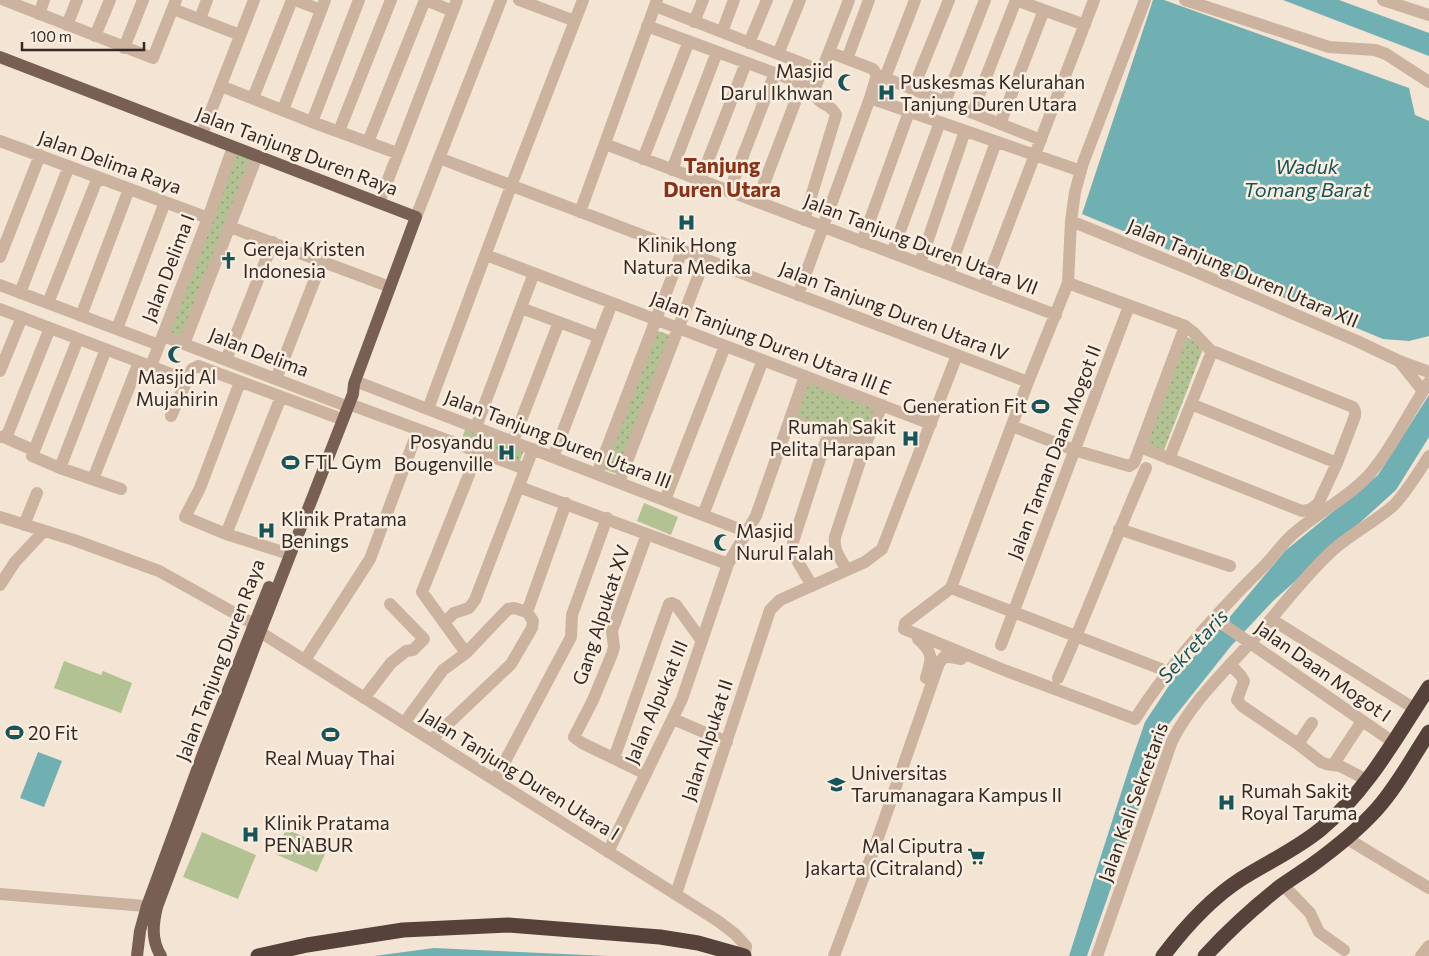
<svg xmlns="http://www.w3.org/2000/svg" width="1429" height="956" font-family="Commissioner,sans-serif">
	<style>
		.grass { fill: url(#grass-dots) }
		.pitch { fill: #b3c293 }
		.water { fill: #71b0b2 }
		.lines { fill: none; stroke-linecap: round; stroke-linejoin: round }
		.minor { stroke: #cbb3a0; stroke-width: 12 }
		.major { stroke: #785f53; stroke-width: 12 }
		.highway { stroke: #56423a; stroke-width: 15 }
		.labels { text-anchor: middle; stroke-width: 5; stroke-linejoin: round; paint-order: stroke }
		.poi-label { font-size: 19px; fill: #342924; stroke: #faeee0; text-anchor: start }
		.street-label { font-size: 19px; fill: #342924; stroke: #faeee0 }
		.water-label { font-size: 20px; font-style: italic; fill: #165559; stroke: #faeee0 }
		.quarter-label { font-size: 21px; font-weight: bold; fill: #8a3116; stroke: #faeee0 }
	</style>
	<defs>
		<pattern id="grass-dots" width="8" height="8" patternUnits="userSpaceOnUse" patternTransform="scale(1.25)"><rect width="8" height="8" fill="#b3c293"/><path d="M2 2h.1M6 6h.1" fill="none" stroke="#929e78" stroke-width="1.8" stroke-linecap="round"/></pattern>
	</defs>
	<rect width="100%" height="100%" fill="#f3e4d4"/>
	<!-- grass -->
	<path class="grass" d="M237 151 251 157 182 337 169 332Z
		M655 330 670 335 618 474 603 469Z
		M1183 336 1202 343 1203 349 1163 453 1139 444Z
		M809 380 879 408 865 442 795 418Z
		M466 427 524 450 517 469 459 446Z"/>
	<!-- pitch -->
	<path class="pitch" d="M644 503 678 517 671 535 637 521Z
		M64 661 101 675 103 671 132 683 121 713 54 688Z
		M286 829 328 847 317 872 275 854Z
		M202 832 256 855 238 899 183 877Z"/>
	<!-- water -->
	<path class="water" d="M1153 0H1164L1409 88 1415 115 1429 121V336L1409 341 1383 339 1082 214Z
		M1283 0H1339L1429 33V56Z
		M1429 395V437L1396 490 1272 602 1231 646 1168 725 1087 956H1069L1130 765 1145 722 1174 678 1218 631 1285 551 1378 475Z
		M38 752 62 761 44 807 20 798Z
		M434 948 609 956H374Z"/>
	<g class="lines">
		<!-- minor -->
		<path class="minor" d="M4 0 153 58 176 0
			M295 0 321 10
			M426 0 452 11
			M519 0 575 21
			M1016 0 1085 25
			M1145 0 1083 163 1075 192 1071 221 1068 283 1028 382 951 588 905 623 904 629 1004 670 1135 719C1169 665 1214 616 1259 571 1271 560 1280 546 1292 535 1315 514 1345 500 1367 477 1392 449 1408 413 1429 382
			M1185 0 1329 47 1375 50 1386 54 1429 82
			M1383 0 1429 15
			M655 6 822 71
			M173 9 240 35
			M39 14 44 0
			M200 19 207 0
			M694 22 703 0
			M67 25 77 0
			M647 26 815 88
			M722 32 734 0
			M95 36 110 0
			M749 43 767 0
			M124 48 143 0
			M829 52 873 69 877 75 1041 140
			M778 54 800 0
			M847 59 869 0
			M885 78 915 0
			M221 86 312 122 397 153
			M913 89 949 0
			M253 98 292 0
			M870 98 1081 171
			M945 102 985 0
			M283 110 325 0
			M972 113 1016 0
			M312 122 359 0
			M1000 124 1044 10
			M339 131 391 0
			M202 134 254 0
			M0 141 208 218
			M368 142 425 0
			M605 144 1056 315
			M439 158 1028 382
			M643 159 689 41
			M672 170 717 52
			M700 181 746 63
			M729 192 775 73
			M757 202 802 84
			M379 203 457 0
			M580 212 657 0
			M416 217 501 0
			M804 220 836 115C831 102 814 106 815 88L849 0
			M1071 221 1189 269 1357 341 1399 361 1429 372
			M230 227 390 287
			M862 242 909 112
			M892 253 940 122
			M486 255 931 424
			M0 257 40 155
			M920 263 965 131
			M948 274 996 142
			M1068 283 1185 326 1193 332 1213 353
			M0 285 159 345
			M984 288 1094 0
			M20 293 69 166
			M798 295 870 98 877 75
			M48 303 98 177
			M521 308 599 337
			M0 309 187 380
			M81 316 129 189
			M117 329 165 202
			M163 336 341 404
			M78 339 32 456 60 468 121 489
			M184 344 257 156
			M226 360 273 242
			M1399 361 1423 391
			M151 366 208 218 233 147
			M0 371 22 317
			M276 379 322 261
			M355 381 747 532
			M240 382 200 488 185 517 226 534 283 552
			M349 404 525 469
			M1191 404 1337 463
			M428 409 511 186 583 0
			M171 416 192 369 198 366 336 417
			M790 420 865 446
			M1012 426 1074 450 1129 466 1134 463 1140 447 1185 326
			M476 427 534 273
			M0 437H4L8 433 50 328
			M4 437 33 450
			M513 441 559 322
			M1140 447 1302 511 1311 509 1318 504 1337 463 1355 416V411L1353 407 1215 352 1211 354 1169 459
			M553 457 612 303
			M60 468 106 349
			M597 474 682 251
			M93 479 139 362
			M619 482 705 259
			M519 487 728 564
			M665 500 725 346
			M703 515 763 360
			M0 517 74 540 159 571 254 624
			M24 525 37 493
			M1119 529 1230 566
			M226 534 281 397
			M847 570C841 559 833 551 835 537L865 446 882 405
			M0 585 15 562 44 531
			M812 586 794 555 793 542 828 434
			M951 588 1169 672
			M527 612 566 503
			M1214 618 1393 742
			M1271 619 1415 709
			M444 623 454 613 469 608 475 600 533 449
			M260 632 718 921 735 934 746 946 745 956
			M918 639C934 653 932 658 926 678
			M1001 645 1129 306
			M466 653 422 592 478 452
			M305 660 370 559 418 430
			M1230 664 1241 676 1244 681 1237 700 1242 706 1298 744 1321 762 1326 764 1340 766 1367 780
			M1058 678C1089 609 1115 538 1146 468
			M364 698 391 663 406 651 413 650 424 639 390 604
			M673 719 727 742
			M404 723 443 670 466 653 508 609 514 608 527 612
			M431 740 511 664 532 628 533 621 527 612
			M1298 744 1312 723
			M614 758 669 604 672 603 676 605 702 641
			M1333 765 1362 721
			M646 774 582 743 574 737 593 700 612 654 614 647 612 631 647 534
			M495 780 571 637 572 615 607 518
			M1346 838 1429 888
			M608 852 682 699 728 564 756 516 805 376
			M1283 885 1310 913 1319 932 1344 950
			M0 894 157 907
			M676 894 770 610 780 600 865 562 882 549 957 355
			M834 956 873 852 939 663 945 656 961 659
			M1097 956 1172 741C1192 702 1221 675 1250 643 1278 613 1302 578 1333 550 1352 533 1375 522 1394 505 1408 490 1418 473 1429 456
			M1421 956 1429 946"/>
		<!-- major -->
		<path class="major" d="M0 57 416 217 354 384 353 394 260 632 157 907C153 924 151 940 161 956
			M137 956 140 931 147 906 204 751 269 587"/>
		<!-- highway -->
		<path class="highway" d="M258 956 307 945 403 930 508 925 660 937 698 943 744 956
			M1163 956C1185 927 1210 899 1241 879 1268 862 1297 849 1321 829 1367 791 1397 736 1429 687
			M1205 956C1229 930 1253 908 1281 886 1291 879 1302 872 1312 865 1334 849 1357 831 1376 810 1397 787 1412 758 1429 732"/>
	</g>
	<!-- icons -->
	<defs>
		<symbol id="mosque-bare" viewBox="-9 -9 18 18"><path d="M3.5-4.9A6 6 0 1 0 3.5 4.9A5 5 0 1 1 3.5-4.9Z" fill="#165559" stroke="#faeee0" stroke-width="2.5" paint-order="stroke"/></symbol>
		<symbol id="hospital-bare" viewBox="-9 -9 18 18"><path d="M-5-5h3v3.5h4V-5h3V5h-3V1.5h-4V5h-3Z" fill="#165559" stroke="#faeee0" stroke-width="2.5" paint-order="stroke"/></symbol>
		<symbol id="church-bare" viewBox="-9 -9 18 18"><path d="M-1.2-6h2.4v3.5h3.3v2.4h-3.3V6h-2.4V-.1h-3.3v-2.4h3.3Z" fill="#165559" stroke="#faeee0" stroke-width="2.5" paint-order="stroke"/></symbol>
		<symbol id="stadium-bare" viewBox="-9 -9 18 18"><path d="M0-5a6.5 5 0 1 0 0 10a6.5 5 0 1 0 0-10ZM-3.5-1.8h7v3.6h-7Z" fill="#165559" stroke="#faeee0" stroke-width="2.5" paint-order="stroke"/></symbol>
		<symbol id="university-bare" viewBox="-9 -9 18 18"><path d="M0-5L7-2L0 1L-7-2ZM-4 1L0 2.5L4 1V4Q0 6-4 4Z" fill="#165559" stroke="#faeee0" stroke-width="2.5" paint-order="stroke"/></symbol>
		<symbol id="supermarket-bare" viewBox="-9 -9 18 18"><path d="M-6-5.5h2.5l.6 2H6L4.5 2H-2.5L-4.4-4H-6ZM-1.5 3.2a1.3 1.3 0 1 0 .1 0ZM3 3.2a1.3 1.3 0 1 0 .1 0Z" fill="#165559" stroke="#faeee0" stroke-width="2.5" paint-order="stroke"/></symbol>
	</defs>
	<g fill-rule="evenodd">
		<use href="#mosque-bare" x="834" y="70" width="25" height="25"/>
		<use href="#hospital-bare" x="874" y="80" width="25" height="25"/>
		<use href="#hospital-bare" x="674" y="210" width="25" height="25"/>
		<use href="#church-bare" x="216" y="248" width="25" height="25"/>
		<use href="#mosque-bare" x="164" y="342" width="25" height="25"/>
		<use href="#stadium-bare" x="1028" y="394" width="25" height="25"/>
		<use href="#hospital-bare" x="898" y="426" width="25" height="25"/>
		<use href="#hospital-bare" x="494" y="440" width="25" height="25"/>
		<use href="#stadium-bare" x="278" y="450" width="25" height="25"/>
		<use href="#hospital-bare" x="254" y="518" width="25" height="25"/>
		<use href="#mosque-bare" x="710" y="530" width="25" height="25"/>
		<use href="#stadium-bare" x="2" y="720" width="25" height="25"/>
		<use href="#stadium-bare" x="318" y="722" width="25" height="25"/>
		<use href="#university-bare" x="824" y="772" width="25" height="25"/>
		<use href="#hospital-bare" x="1214" y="790" width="25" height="25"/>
		<use href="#hospital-bare" x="238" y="822" width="25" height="25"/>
		<use href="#supermarket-bare" x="964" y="844" width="25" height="25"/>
	</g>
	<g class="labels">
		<!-- poi labels -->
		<g class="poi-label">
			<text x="833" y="78" text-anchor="end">Masjid<tspan x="833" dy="22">Darul Ikhwan</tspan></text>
			<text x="900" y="89">Puskesmas Kelurahan<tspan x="900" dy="22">Tanjung Duren Utara</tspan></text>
			<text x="687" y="252" text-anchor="middle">Klinik Hong<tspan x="687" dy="22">Natura Medika</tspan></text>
			<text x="243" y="256">Gereja Kristen<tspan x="243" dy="22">Indonesia</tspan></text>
			<text x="177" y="384" text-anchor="middle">Masjid Al<tspan x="177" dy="22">Mujahirin</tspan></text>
			<text x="1027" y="413" text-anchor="end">Generation Fit</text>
			<text x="896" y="434" text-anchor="end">Rumah Sakit<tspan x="896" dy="22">Pelita Harapan</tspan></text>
			<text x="493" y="449" text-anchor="end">Posyandu<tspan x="493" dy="22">Bougenville</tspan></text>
			<text x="304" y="469">FTL Gym</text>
			<text x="281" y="526">Klinik Pratama<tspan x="281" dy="22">Benings</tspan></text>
			<text x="736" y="538">Masjid<tspan x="736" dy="22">Nurul Falah</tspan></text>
			<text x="28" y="740">20 Fit</text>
			<text x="330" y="765" text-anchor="middle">Real Muay Thai</text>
			<text x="851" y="780">Universitas<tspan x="851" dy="22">Tarumanagara Kampus II</tspan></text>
			<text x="1241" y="798">Rumah Sakit<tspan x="1241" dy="22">Royal Taruma</tspan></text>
			<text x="264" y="830">Klinik Pratama<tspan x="264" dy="22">PENABUR</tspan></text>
			<text x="963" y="853" text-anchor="end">Mal Ciputra<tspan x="963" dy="22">Jakarta (Citraland)</tspan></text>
		</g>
		<!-- street labels -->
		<g class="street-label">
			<text transform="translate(297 151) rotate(21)" y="7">Jalan Tanjung Duren Raya</text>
			<text transform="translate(110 162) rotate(20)" y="7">Jalan Delima Raya</text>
			<text transform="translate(921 244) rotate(21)" y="7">Jalan Tanjung Duren Utara VII</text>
			<text transform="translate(168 268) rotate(-69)" y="7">Jalan Delima I</text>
			<text transform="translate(1243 273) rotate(23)" y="7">Jalan Tanjung Duren Utara XII</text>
			<text transform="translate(894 311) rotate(21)" y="7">Jalan Tanjung Duren Utara IV</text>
			<text transform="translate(771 343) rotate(21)" y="7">Jalan Tanjung Duren Utara III E</text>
			<text transform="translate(259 352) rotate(21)" y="7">Jalan Delima</text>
			<text transform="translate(558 439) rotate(21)" y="7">Jalan Tanjung Duren Utara III</text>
			<text transform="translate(1054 452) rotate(-69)" y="7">Jalan Taman Daan Mogot II</text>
			<text transform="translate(601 615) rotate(-72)" y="7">Gang Alpukat XV</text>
			<text transform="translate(220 660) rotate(-69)" y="7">Jalan Tanjung Duren Raya</text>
			<text transform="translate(1323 671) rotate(35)" y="7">Jalan Daan Mogot I</text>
			<text transform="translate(656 702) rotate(-67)" y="7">Jalan Alpukat III</text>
			<text transform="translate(707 740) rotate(-72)" y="7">Jalan Alpukat II</text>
			<text transform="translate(520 774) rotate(32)" y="7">Jalan Tanjung Duren Utara I</text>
			<text transform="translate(1133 802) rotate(-70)" y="7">Jalan Kali Sekretaris</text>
		</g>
		<!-- water labels -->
		<g class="water-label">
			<text x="1307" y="174">Waduk<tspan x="1307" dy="23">Tomang Barat</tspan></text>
			<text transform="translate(1193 646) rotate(-47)" y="7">Sekretaris</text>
		</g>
		<!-- quarter labels -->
		<g class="quarter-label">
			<text x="722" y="173">Tanjung<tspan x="722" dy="24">Duren Utara</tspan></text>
		</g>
	</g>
	<!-- scale -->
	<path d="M22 42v8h122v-8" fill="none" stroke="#342924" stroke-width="2.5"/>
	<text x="30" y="42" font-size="15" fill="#342924" stroke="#faeee0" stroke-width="4" paint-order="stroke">100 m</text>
</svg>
